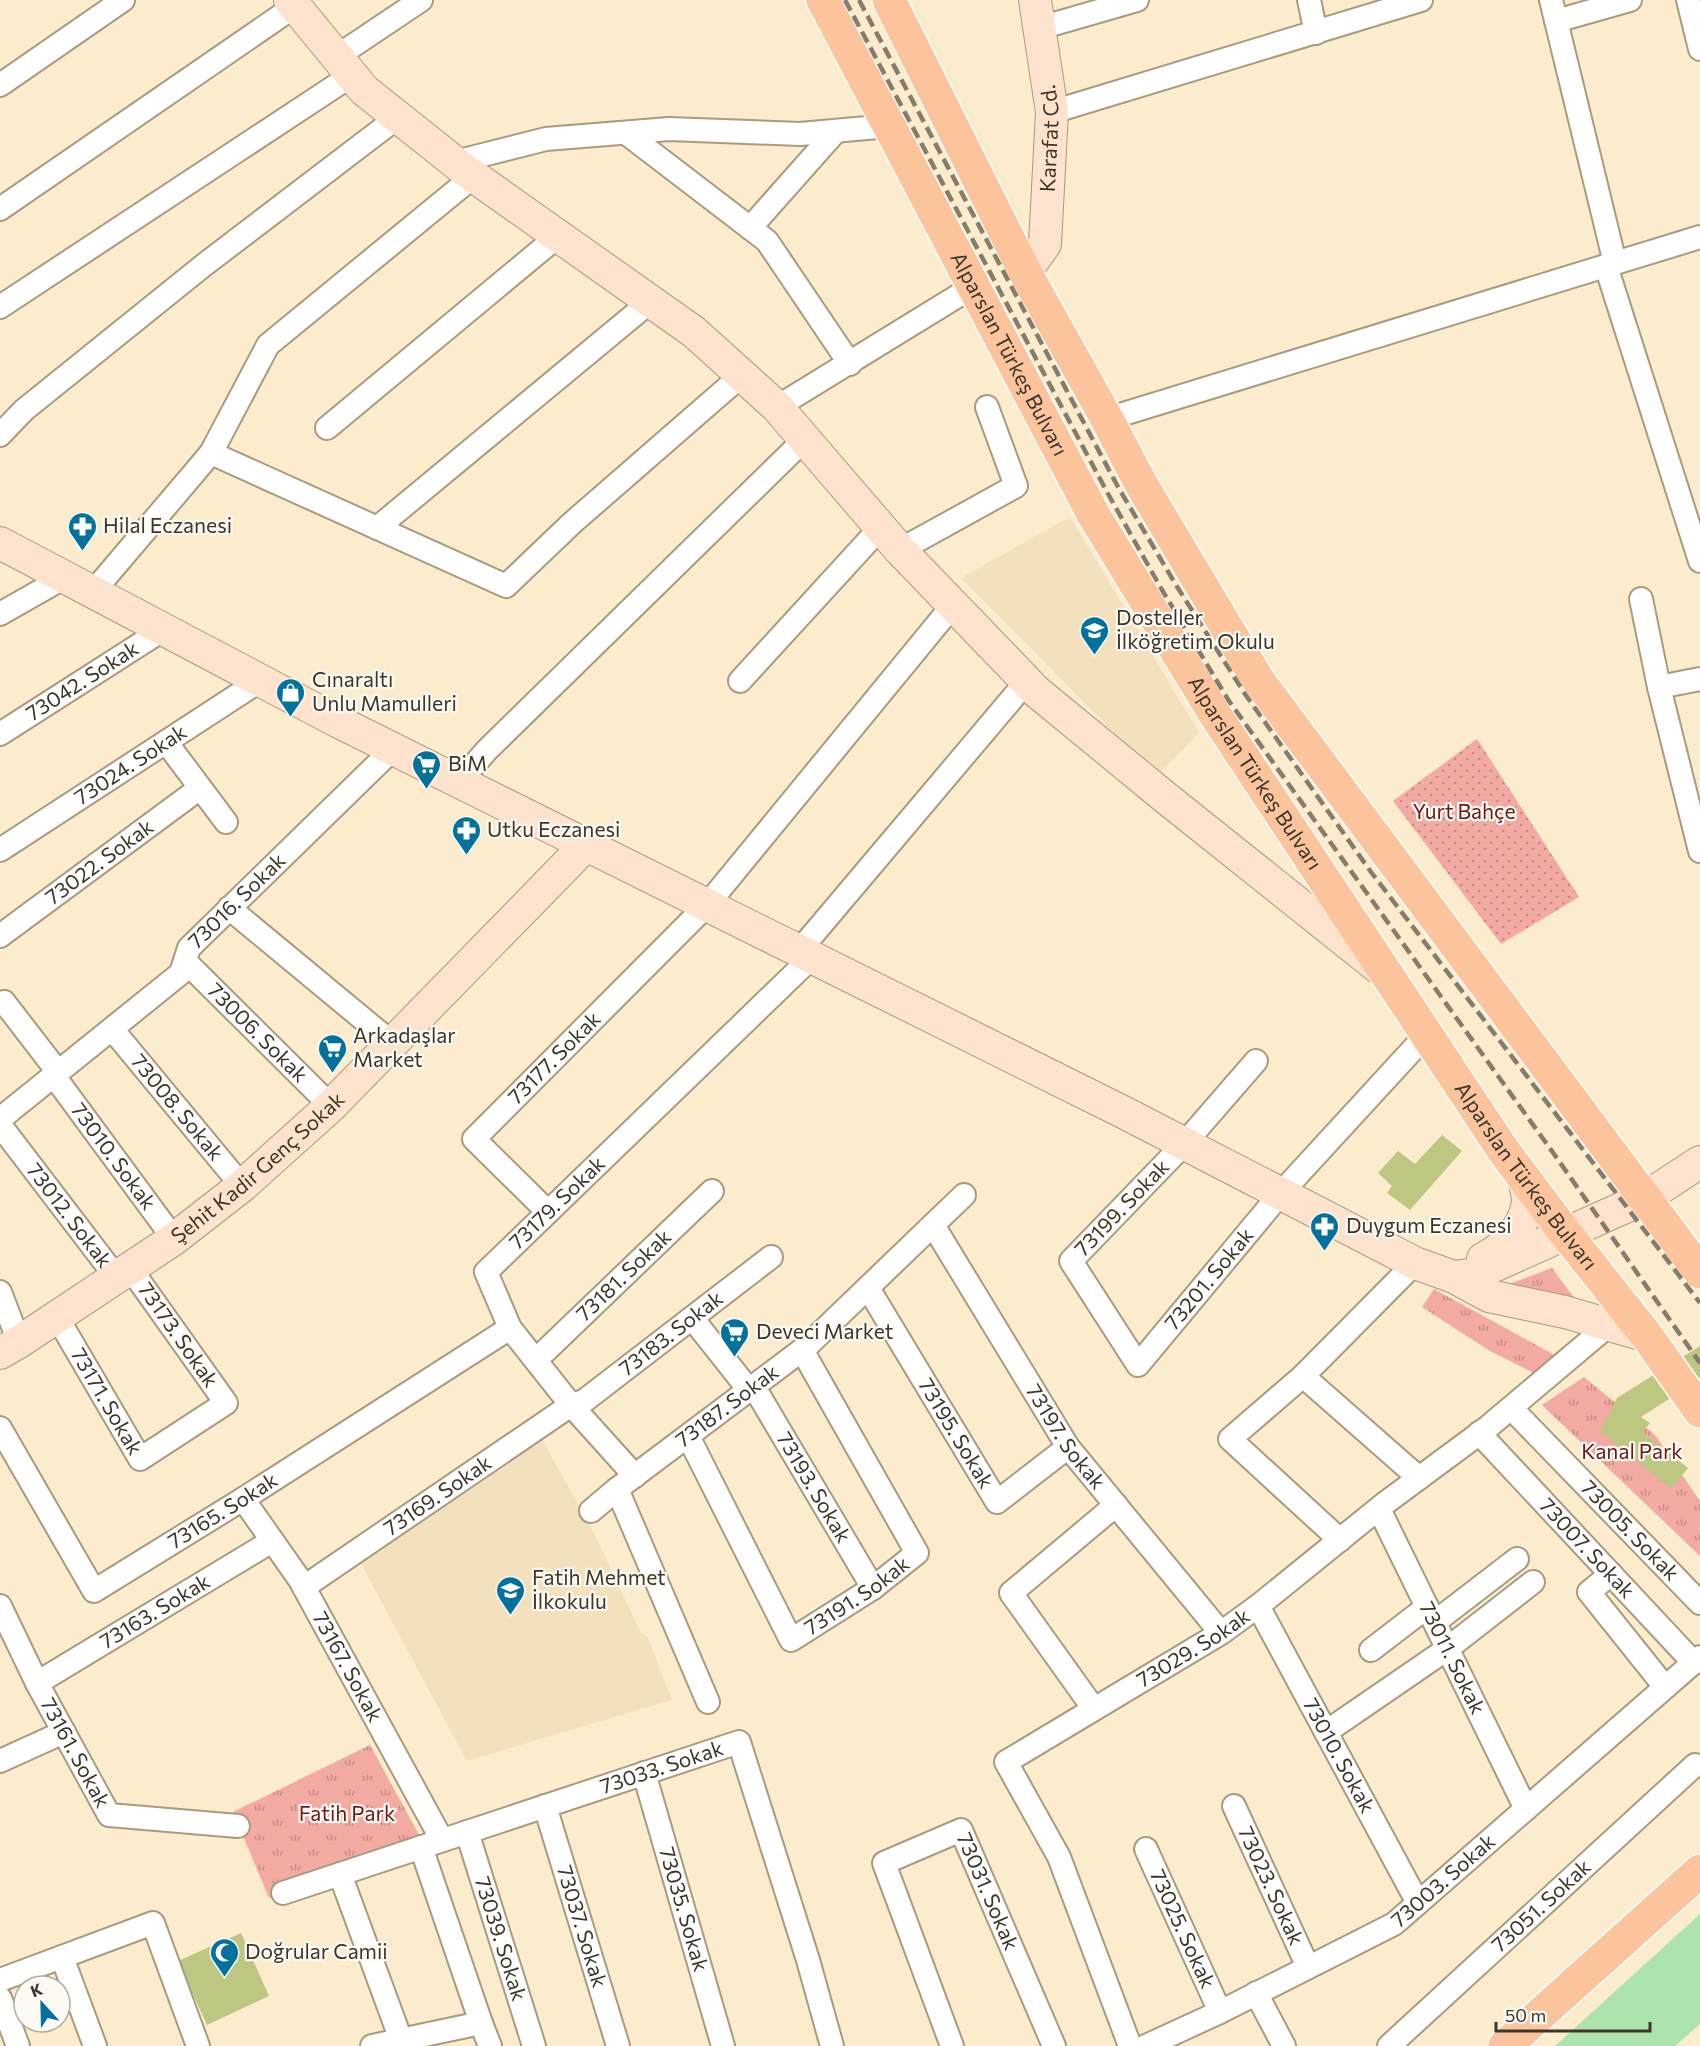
<svg xmlns="http://www.w3.org/2000/svg" width="1700" height="2046" font-family="Commissioner,sans-serif">
	<style>
		.built { fill: #f2e1bc }
		.park { fill: url(#park-tufts) }
		.garden { fill: url(#garden-dots) }
		.water { fill: #ade4ae }
		.building { fill: #bdc781 }
		.lines { fill: none; stroke-linecap: round; stroke-linejoin: round }
		.minor-casing { stroke: #a89b7e; stroke-width: 26 }
		.secondary-casing { stroke: #a89b7e; stroke-width: 34 }
		.primary-casing { stroke: #fff; stroke-width: 36 }
		.minor { stroke: #fff; stroke-width: 22 }
		.secondary { stroke: #fde2ce; stroke-width: 32 }
		.primary { stroke: #fbc49c; stroke-width: 33 }
		.rail { stroke: #857c69; stroke-width: 4.5; stroke-dasharray: 12 6; stroke-linecap: butt }
		.labels { text-anchor: middle; stroke-width: 4.5; stroke-linejoin: round; paint-order: stroke }
		.street-label { font-size: 21px; fill: #3c362a; stroke: #fdfaf4 }
		.poi-label { font-size: 21px; fill: #3c362a; stroke: #fdfaf4; text-anchor: start }
		.park-label { font-size: 21px; fill: #6f1616; stroke: #fdfaf4 }
	</style>
	<defs>
		<pattern id="park-tufts" width="24" height="20" patternUnits="userSpaceOnUse" patternTransform="scale(1.5)"><rect width="24" height="20" fill="#f2aaa2"/><path d="M3 7l-1-3M5 7V3M7 7l1-3M15 17l-1-3M17 17v-4M19 17l1-3" fill="none" stroke="#c58b84"/></pattern>
		<pattern id="garden-dots" width="8" height="8" patternUnits="userSpaceOnUse" patternTransform="scale(1.5)"><rect width="8" height="8" fill="#f2aaa2"/><path d="M2 2h.1M6 6h.1" fill="none" stroke="#c58b84" stroke-width="1.8" stroke-linecap="round"/></pattern>
	</defs>
	<rect width="100%" height="100%" fill="#faeccd"/>
	<!-- built -->
	<path class="built" d="M1070 517 1199 733 1157 776 961 578Z
		M541 1438 590 1525 641 1633 647 1636 672 1700 467 1761 359 1560Z"/>
	<!-- park -->
	<path class="park" d="M1552 1268 1606 1341 1509 1284Z
		M1434 1289 1564 1360 1534 1373 1490 1351 1422 1307Z
		M1584 1377 1655 1435 1700 1501V1556L1542 1405Z
		M370 1745 423 1842 269 1898 233 1812Z"/>
	<!-- garden -->
	<path class="garden" d="M1477 739 1579 897 1501 944 1393 801Z"/>
	<!-- water -->
	<path class="water" d="M1700 1914V2024L1675 2046H1555Z"/>
	<!-- building -->
	<path class="building" d="M1442 1135 1462 1151 1410 1210 1387 1193 1392 1186 1378 1173 1398 1151 1415 1164Z
		M1700 1346V1379L1641 1417 1650 1423 1643 1432 1688 1468 1671 1489 1600 1431 1617 1398Z
		M241 1933 269 1996 207 2025 178 1961Z"/>
	<g class="lines">
		<defs>
			<g id="minor">
				<path d="M1309 0 1316 33"/>
				<path d="M1551 0 1615 263"/>
				<path d="M1688 0 1700 49"/>
				<path d="M1556 21 1630 0"/>
				<path d="M1040 28 1137 0"/>
				<path d="M336 57 421 0"/>
				<path d="M0 85 123 0"/>
				<path d="M1052 112 1421 0"/>
				<path d="M626 133 767 241 850 364"/>
				<path d="M455 162 546 139 669 129 800 134 889 126"/>
				<path d="M0 209 295 6"/>
				<path d="M750 228 836 131"/>
				<path d="M1606 266 1700 561"/>
				<path d="M0 307 352 75"/>
				<path d="M777 407 974 286"/>
				<path d="M1107 419 1700 237"/>
				<path d="M327 428 558 236"/>
				<path d="M0 435 24 410 204 265 398 117"/>
				<path d="M211 453 268 345 474 176"/>
				<path d="M377 528 651 301"/>
				<path d="M900 550 1016 486 987 407"/>
				<path d="M93 592 211 453 506 586 572 523 742 375"/>
				<path d="M1641 599 1659 687 1700 851"/>
				<path d="M0 614 65 577"/>
				<path d="M740 681 881 527"/>
				<path d="M1659 687 1700 679"/>
				<path id="s1" d="M0 734 164 629"/>
				<path d="M166 742 226 822"/>
				<path d="M459 782 487 750 806 438"/>
				<path id="s2" d="M0 850 261 680"/>
				<path d="M229 908 392 1043"/>
				<path id="s3" d="M0 936 200 788"/>
				<path d="M799 951 1027 681"/>
				<path id="s4" d="M185 961 331 1106"/>
				<path d="M4 1002 58 1072"/>
				<path id="s5" d="M112 1029 242 1186"/>
				<path id="s6" d="M1256 1061 1184 1144 1071 1261 1138 1365 1281 1193 1427 1034"/>
				<path id="s7" d="M54 1076 174 1239"/>
				<path id="s8" d="M0 1119 181 973 189 948 393 749"/>
				<path id="s9" d="M0 1125 116 1277"/>
				<path id="s10" d="M548 1212 474 1139 707 905 953 605"/>
				<path id="s11" d="M933 1225 1068 1447 1221 1633"/>
				<path id="s12" d="M868 1288 997 1502 1068 1447"/>
				<path d="M0 1292 19 1342"/>
				<path id="s13" d="M57 1317 140 1459 226 1403 130 1268"/>
				<path d="M692 1318 749 1390"/>
				<path id="s14" d="M536 1360 712 1191"/>
				<path d="M1303 1376 1419 1478"/>
				<path id="s15" d="M754 1387 873 1588"/>
				<path id="s16" d="M1511 1408 1700 1603"/>
				<path id="s17" d="M0 1428 94 1591 243 1499 510 1328"/>
				<path id="s18" d="M1479 1433 1694 1663"/>
				<path id="s19" d="M688 1436 791 1640 873 1588 917 1553 802 1350"/>
				<path id="s20" d="M635 1476 571 1405 510 1328 486 1272 812 957"/>
				<path d="M617 1489 708 1702"/>
				<path id="s21" d="M243 1499 300 1580 442 1840"/>
				<path id="s22" d="M1379 1509 1526 1809"/>
				<path id="s23" d="M591 1511 617 1489 806 1347 964 1195"/>
				<path d="M1340 1540 1230 1439 1303 1376 1415 1263"/>
				<path d="M1611 1574 1589 1592 1665 1687"/>
				<path id="s24" d="M304 1587 571 1405 584 1401 771 1257"/>
				<path id="s25" d="M0 1606 37 1683 109 1815 238 1826"/>
				<path id="s26" d="M1258 1606 1418 1903"/>
				<path d="M1435 1622 1517 1559"/>
				<path d="M1371 1650 1427 1607"/>
				<path id="s27" d="M37 1683 272 1541"/>
				<path d="M1094 1709 1011 1593 1116 1505"/>
				<path d="M1326 1732 1447 1649 1533 1582"/>
				<path d="M0 1761 64 1732"/>
				<path id="s28" d="M644 1773 723 2046"/>
				<path id="s29" d="M545 1806 618 2046"/>
				<path id="s30" d="M1234 1806 1308 1967"/>
				<path id="s31" d="M467 1832 534 2046"/>
				<path d="M421 1847 481 2023"/>
				<path id="s32" d="M1146 1849 1220 2012"/>
				<path d="M340 1874 401 2040"/>
				<path id="s33" d="M283 1893 739 1742 808 1960 832 2046"/>
				<path d="M62 1957 95 2046"/>
				<path d="M0 1980 153 1923 198 2046"/>
				<path d="M1256 1993 1284 2046"/>
				<path d="M0 1998 18 2046"/>
				<path d="M372 2046 481 2023 490 2046"/>
				<path id="s34" d="M952 2046 884 1863 961 1830 1054 2046"/>
				<path id="s35" d="M1130 2046 1059 1857 1006 1762 1221 1633 1258 1606 1384 1504 1488 1427 1610 1324"/>
				<path id="s36" d="M1146 2046 1220 2012 1394 1924 1700 1657"/>
				<path id="s37" d="M1389 2046 1695 1765"/>
			</g>
			<g id="secondary">
				<path d="M290 0 364 90 462 168 694 332 777 407 900 550 1037 692 1166 798 1379 968"/>
				<path id="s38" d="M1025 272 1045 244 1052 112 1035 0"/>
				<path d="M0 543 339 722 1125 1113 1415 1263 1454 1277 1489 1296 1565 1312 1647 1336"/>
				<path d="M1483 1259C1504 1248 1525 1227 1528 1202 1528 1194 1525 1185 1524 1178"/>
				<path d="M1454 1277 1476 1274 1645 1198 1700 1162"/>
				<path id="s39" d="M0 1353 19 1342 174 1239 242 1186 331 1106 586 845"/>
			</g>
			<g id="primary">
				<path id="s40" d="M823 0 1093 514 1216 716 1503 1150 1566 1234 1647 1336 1700 1411"/>
				<path d="M889 0 1025 272 1107 419 1141 484 1258 680 1700 1272"/>
				<path d="M1505 2046 1700 1871"/>
			</g>
		</defs>
		<!-- minor casing -->
		<use href="#minor" class="minor-casing"/>
		<!-- secondary casing -->
		<use href="#secondary" class="secondary-casing"/>
		<!-- primary casing -->
		<use href="#primary" class="primary-casing"/>
		<!-- minor -->
		<use href="#minor" class="minor"/>
		<!-- secondary -->
		<use href="#secondary" class="secondary"/>
		<!-- primary -->
		<use href="#primary" class="primary"/>
		<!-- rail -->
		<path class="rail" d="M845 0 1107 492 1162 590 1229 701 1554 1154 1700 1363
			M859 0 1118 487 1176 585 1245 694 1371 872 1700 1303"/>
	</g>
	<!-- icons -->
	<defs>
		<symbol id="pharmacy-pin" viewBox="-11 -11 22 30"><path d="M0 17L-7.5 6A9.5 9.5 0 1 1 7.5 6Z" fill="#02719c" stroke="#fdfaf4"/><path d="M-2-6h4v4h4v4h-4v4h-4v-4h-4v-4h4Z" fill="#fff"/></symbol>
		<symbol id="school-pin" viewBox="-11 -11 22 30"><path d="M0 17L-7.5 6A9.5 9.5 0 1 1 7.5 6Z" fill="#02719c" stroke="#fdfaf4"/><path d="M0-5L7-2L0 1L-7-2ZM-4 1L0 2.5L4 1V4Q0 6-4 4Z" fill="#fff"/></symbol>
		<symbol id="shop-pin" viewBox="-11 -11 22 30"><path d="M0 17L-7.5 6A9.5 9.5 0 1 1 7.5 6Z" fill="#02719c" stroke="#fdfaf4"/><path d="M-5-2.5h2.3a2.7 3.5 0 0 1 5.4 0H5L5.5 6h-11ZM-1.5-2.5h3a1.5 2.3 0 0 0-3 0Z" fill="#fff"/></symbol>
		<symbol id="supermarket-pin" viewBox="-11 -11 22 30"><path d="M0 17L-7.5 6A9.5 9.5 0 1 1 7.5 6Z" fill="#02719c" stroke="#fdfaf4"/><path d="M-6-5.5h2.5l.6 2H6L4.5 2H-2.5L-4.4-4H-6ZM-1.5 3.2a1.3 1.3 0 1 0 .1 0ZM3 3.2a1.3 1.3 0 1 0 .1 0Z" fill="#fff"/></symbol>
		<symbol id="mosque-pin" viewBox="-11 -11 22 30"><path d="M0 17L-7.5 6A9.5 9.5 0 1 1 7.5 6Z" fill="#02719c" stroke="#fdfaf4"/><path d="M3.5-4.9A6 6 0 1 0 3.5 4.9A5 5 0 1 1 3.5-4.9Z" fill="#fff"/></symbol>
	</defs>
	<g fill-rule="evenodd">
		<use href="#pharmacy-pin" x="66" y="510" width="33" height="45"/>
		<use href="#school-pin" x="1078" y="614" width="33" height="45"/>
		<use href="#shop-pin" x="274" y="676" width="33" height="45"/>
		<use href="#supermarket-pin" x="410" y="748" width="33" height="45"/>
		<use href="#pharmacy-pin" x="450" y="814" width="33" height="45"/>
		<use href="#supermarket-pin" x="316" y="1032" width="33" height="45"/>
		<use href="#pharmacy-pin" x="1308" y="1210" width="33" height="45"/>
		<use href="#supermarket-pin" x="718" y="1316" width="33" height="45"/>
		<use href="#school-pin" x="494" y="1574" width="33" height="45"/>
		<use href="#mosque-pin" x="208" y="1936" width="33" height="45"/>
	</g>
	<g class="labels">
		<!-- street labels -->
		<g class="street-label">
			<text dy="7" stroke="none"><textPath href="#s38" startOffset="140">Karafat Cd.</textPath></text>
			<text dy="7" stroke="none"><textPath href="#s40" startOffset="400">Alparslan Türkeş Bulvarı</textPath></text>
			<text dy="7" stroke="none"><textPath href="#s1" startOffset="98">73042. Sokak</textPath></text>
			<text dy="7" stroke="none"><textPath href="#s2" startOffset="156">73024. Sokak</textPath></text>
			<text dy="7" stroke="none"><textPath href="#s40" startOffset="886">Alparslan Türkeş Bulvarı</textPath></text>
			<text dy="7" stroke="none"><textPath href="#s3" startOffset="124">73022. Sokak</textPath></text>
			<text dy="7" stroke="none"><textPath href="#s8" startOffset="326">73016. Sokak</textPath></text>
			<text dy="7" stroke="none"><textPath href="#s4" startOffset="102">73006. Sokak</textPath></text>
			<text dy="7" stroke="none"><textPath href="#s10" startOffset="218">73177. Sokak</textPath></text>
			<text dy="7" stroke="none"><textPath href="#s5" startOffset="102">73008. Sokak</textPath></text>
			<text dy="7" stroke="none"><textPath href="#s7" startOffset="100">73010. Sokak</textPath></text>
			<text dy="7" stroke="none"><textPath href="#s39" startOffset="318">Şehit Kadir Genç Sokak</textPath></text>
			<text dy="7" stroke="none"><textPath href="#s40" startOffset="1372">Alparslan Türkeş Bulvarı</textPath></text>
			<text dy="7" stroke="none"><textPath href="#s20" startOffset="354">73179. Sokak</textPath></text>
			<text transform="translate(1122 1208) rotate(-46)" y="7">73199. Sokak</text>
			<text dy="7" stroke="none"><textPath href="#s9" startOffset="114">73012. Sokak</textPath></text>
			<text dy="7" stroke="none"><textPath href="#s14" startOffset="122">73181. Sokak</textPath></text>
			<text dy="7" stroke="none"><textPath href="#s6" startOffset="508">73201. Sokak</textPath></text>
			<text dy="7" stroke="none"><textPath href="#s24" startOffset="447">73183. Sokak</textPath></text>
			<text transform="translate(178 1335) rotate(55)" y="7">73173. Sokak</text>
			<text dy="7" stroke="none"><textPath href="#s13" startOffset="98">73171. Sokak</textPath></text>
			<text dy="7" stroke="none"><textPath href="#s23" startOffset="172">73187. Sokak</textPath></text>
			<text dy="7" stroke="none"><textPath href="#s12" startOffset="170">73195. Sokak</textPath></text>
			<text dy="7" stroke="none"><textPath href="#s11" startOffset="250">73197. Sokak</textPath></text>
			<text dy="7" stroke="none"><textPath href="#s15" startOffset="117">73193. Sokak</textPath></text>
			<text dy="7" stroke="none"><textPath href="#s24" startOffset="162">73169. Sokak</textPath></text>
			<text dy="7" stroke="none"><textPath href="#s17" startOffset="340">73165. Sokak</textPath></text>
			<text dy="7" stroke="none"><textPath href="#s16" startOffset="171">73005. Sokak</textPath></text>
			<text dy="7" stroke="none"><textPath href="#s18" startOffset="158">73007. Sokak</textPath></text>
			<text dy="7" stroke="none"><textPath href="#s19" startOffset="308">73191. Sokak</textPath></text>
			<text dy="7" stroke="none"><textPath href="#s27" startOffset="138">73163. Sokak</textPath></text>
			<text dy="7" stroke="none"><textPath href="#s35" startOffset="530">73029. Sokak</textPath></text>
			<text dy="7" stroke="none"><textPath href="#s22" startOffset="166">73011. Sokak</textPath></text>
			<text dy="7" stroke="none"><textPath href="#s21" startOffset="198">73167. Sokak</textPath></text>
			<text dy="7" stroke="none"><textPath href="#s25" startOffset="165">73161. Sokak</textPath></text>
			<text dy="7" stroke="none"><textPath href="#s26" startOffset="170">73010. Sokak</textPath></text>
			<text dy="7" stroke="none"><textPath href="#s33" startOffset="399">73033. Sokak</textPath></text>
			<text dy="7" stroke="none"><textPath href="#s36" startOffset="342">73003. Sokak</textPath></text>
			<text dy="7" stroke="none"><textPath href="#s30" startOffset="88">73023. Sokak</textPath></text>
			<text dy="7" stroke="none"><textPath href="#s34" startOffset="346">73031. Sokak</textPath></text>
			<text dy="7" stroke="none"><textPath href="#s37" startOffset="207">73051. Sokak</textPath></text>
			<text dy="7" stroke="none"><textPath href="#s28" startOffset="142">73035. Sokak</textPath></text>
			<text dy="7" stroke="none"><textPath href="#s29" startOffset="126">73037. Sokak</textPath></text>
			<text dy="7" stroke="none"><textPath href="#s32" startOffset="88">73025. Sokak</textPath></text>
			<text dy="7" stroke="none"><textPath href="#s31" startOffset="112">73039. Sokak</textPath></text>
		</g>
		<!-- poi labels -->
		<g class="poi-label">
			<text x="103" y="533">Hilal Eczanesi</text>
			<text x="1116" y="625">Dosteller<tspan x="1116" dy="24">İlköğretim Okulu</tspan></text>
			<text x="312" y="687">Cınaraltı<tspan x="312" dy="24">Unlu Mamulleri</tspan></text>
			<text x="448" y="771">BiM</text>
			<text x="487" y="837">Utku Eczanesi</text>
			<text x="353" y="1043">Arkadaşlar<tspan x="353" dy="24">Market</tspan></text>
			<text x="1346" y="1233">Duygum Eczanesi</text>
			<text x="756" y="1339">Deveci Market</text>
			<text x="532" y="1585">Fatih Mehmet<tspan x="532" dy="24">İlkokulu</tspan></text>
			<text x="245" y="1959">Doğrular Camii</text>
		</g>
		<!-- park labels -->
		<g class="park-label">
			<text x="1464" y="819">Yurt Bahçe</text>
			<text x="1632" y="1459">Kanal Park</text>
			<text x="347" y="1821">Fatih Park</text>
		</g>
	</g>
	<!-- north arrow -->
	<g transform="translate(42 2004) rotate(338)"><circle r="28" fill="#fdfaf4" stroke="#b0aca3" stroke-width="1.5"/>
	<path d="M0-4.5L10 22L0 15L-10 22Z" fill="#02719c"/>
	<text y="-9" font-size="16" font-weight="bold" text-anchor="middle" fill="#3c362a">K</text>
	</g>
	<!-- scale -->
	<path d="M1496 2022v9h154v-9" fill="none" stroke="#3c362a" stroke-width="3"/>
	<text x="1505" y="2022" font-size="18" fill="#3c362a" stroke="#fdfaf4" stroke-width="4.5" paint-order="stroke">50 m</text>
</svg>
